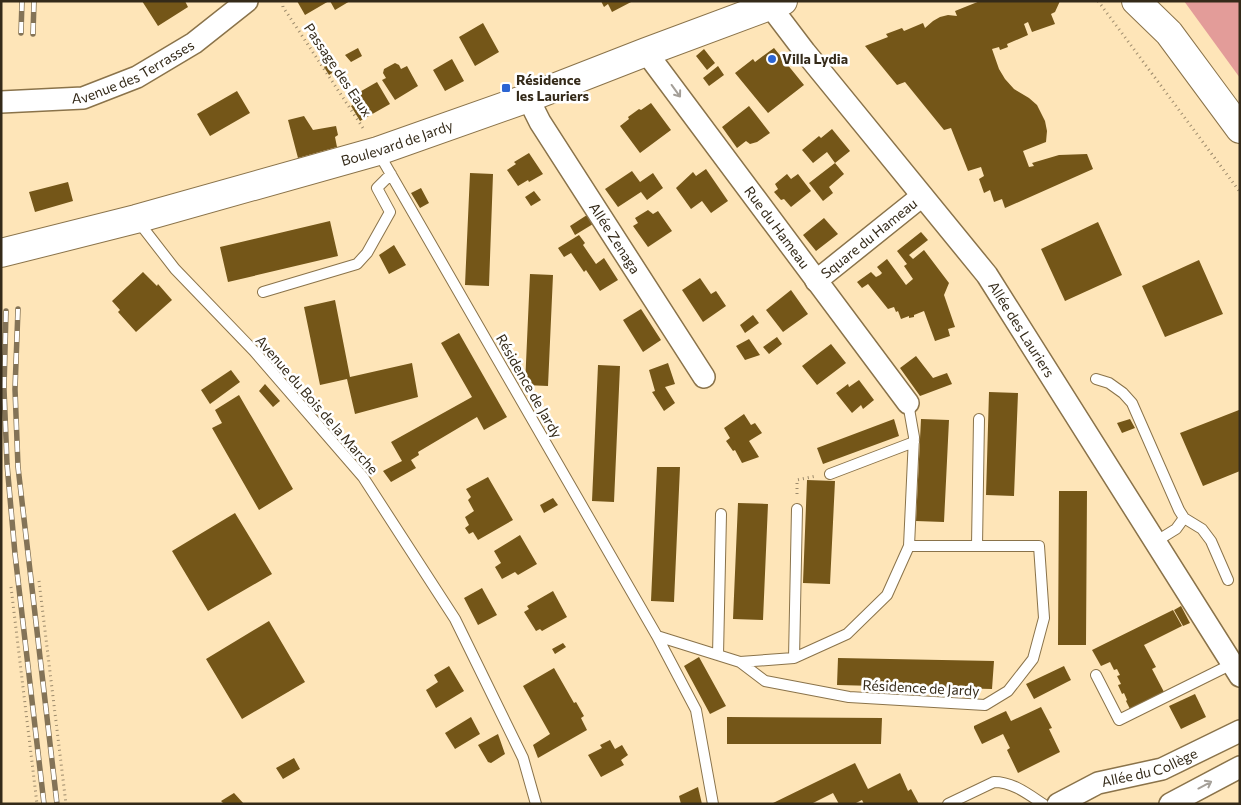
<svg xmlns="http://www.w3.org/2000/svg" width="1241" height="805" font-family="Commissioner,sans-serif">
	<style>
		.forest { fill: #e39c99 }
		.building { fill: #745618 }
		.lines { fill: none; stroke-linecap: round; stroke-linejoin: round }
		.service-casing { stroke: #8a734a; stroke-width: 12 }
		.minor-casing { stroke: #8a734a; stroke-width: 24 }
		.secondary-casing { stroke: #8a734a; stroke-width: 30 }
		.path { stroke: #9c8a6b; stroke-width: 3; stroke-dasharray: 1 4; stroke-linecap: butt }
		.service { stroke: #fff; stroke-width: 10 }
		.minor { stroke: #fff; stroke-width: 21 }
		.secondary { stroke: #fff; stroke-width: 28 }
		.rail-casing { stroke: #837357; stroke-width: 5.5 }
		.rail { stroke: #fff; stroke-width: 4; stroke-dasharray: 11; stroke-linecap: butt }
		.oneway { stroke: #a49f98 }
		.poi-dot { fill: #2c65d3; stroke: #fff; stroke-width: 2 }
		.labels { text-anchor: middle; stroke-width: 5; stroke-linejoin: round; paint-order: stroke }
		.poi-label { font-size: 14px; font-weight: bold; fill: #342a19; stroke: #fff; text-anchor: start }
		.street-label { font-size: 14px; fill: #342a19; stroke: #fff }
	</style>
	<rect width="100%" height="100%" fill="#fee5b8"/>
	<!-- forest -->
	<path class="forest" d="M1184 1H1240V78Z"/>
	<!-- building -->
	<path class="building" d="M142 1H185L188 7 158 26Z
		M297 1H329L305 15Z
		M330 1H350L335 10Z
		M601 1H633L612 12 608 4 604 7Z
		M980 1H1060L1055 12 1051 14 1055 24 1032 32 1028 22 1024 24 1028 35 1007 44 1008 47 1000 50 999 47 992 49 999 69 1005 79 1014 89 1029 98 1037 105 1045 121 1047 131 1046 142 1023 151 1029 167 1034 166 1032 163 1059 155 1087 154 1093 169 1005 208 1002 199 994 202 990 190 984 193 979 179 984 176 981 167 968 171 951 128 944 130 905 82 897 85 865 46 888 37 886 34 902 28 904 31 923 23 925 28 933 21 940 17 948 15 957 16 955 11Z
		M483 23 499 52 475 66 459 37Z
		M358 48 362 56 351 62 345 55Z
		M774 48 804 85 768 113 735 73 753 59 755 62Z
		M704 49 715 63 707 70 696 56Z
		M452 59 464 81 445 91 433 70Z
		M330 63 335 71 329 75 324 67Z
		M395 63 399 65 401 69 407 66 418 86 395 100 382 80 386 78 383 73 384 69Z
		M718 66 724 75 709 86 703 78Z
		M377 82 390 104 360 121 351 106 360 100 356 94Z
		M237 91 250 113 210 136 197 114Z
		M651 103 671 130 640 153 620 126 629 119 628 117 639 109 641 110Z
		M749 106 770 133 757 142 750 144 746 141 737 148 722 127Z
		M304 116 313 130 336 126 338 135 335 137 337 147 298 158 288 120Z
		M832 129 850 151 835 163 844 174 829 187 833 193 823 201 809 183 835 163 827 152 813 163 802 150 819 136 821 138Z
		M529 153 543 174 529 182 528 180 518 186 507 170 516 164 514 162Z
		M706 169 728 201 711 213 702 201 691 209 676 188 693 172 696 176Z
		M632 171 640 182 653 173 663 188 647 200 641 192 618 207 605 189Z
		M470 173 493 174 489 286 465 285Z
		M787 174 791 179 798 174 811 191 791 207 784 199 781 200 774 192 778 189 775 184Z
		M68 182 73 201 35 212 29 192Z
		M421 188 429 203 420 208 411 193Z
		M534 191 541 200 531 206 525 197Z
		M648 210 653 214 658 211 672 231 648 247 633 226 638 223 635 218Z
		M587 215 593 224 575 235 570 226Z
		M824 218 838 234 816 251 803 235Z
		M330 221 338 256 228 282 220 247Z
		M1098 222 1122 275 1065 301 1041 249Z
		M921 232 928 240 909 255 913 259 924 250 949 283 944 295 955 327 948 329 950 336 935 341 924 311 914 315V317L909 318V316L901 319 898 311 896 312 894 307 888 309 868 284 862 288 857 282 871 272 876 277 880 275 882 273 877 267 887 259 906 285 913 279 904 266 907 264 897 251Z
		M579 235 585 243 583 245 596 264 604 258 618 280 600 291 586 270 584 272 571 253 564 257 558 248Z
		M394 245 406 265 389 274 379 255Z
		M1199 260 1223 314 1165 337 1142 286Z
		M143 272 157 286 158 284 172 300 136 332 118 312 120 310 112 301Z
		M530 274 553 275 548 386 525 385Z
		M700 278 711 294 716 291 726 306 703 322 682 290Z
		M791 290 808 314 783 332 766 310Z
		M335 300 350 377 412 363 418 397 355 414 347 379 320 385 304 307Z
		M641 309 661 340 643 352 623 320Z
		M753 315 759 323 745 333 740 325Z
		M459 333 507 417 484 430 477 417 418 452 419 455 411 460 416 468 391 482 383 471 402 461 391 442 472 397 441 343Z
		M777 337 782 344 769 354 763 347Z
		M749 339 760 355 745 360 736 346Z
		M831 344 846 363 817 385 802 366Z
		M916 356 933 378 947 373 952 384 920 396 900 368Z
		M668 363 675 384 665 387 675 403 664 411 652 392 655 391 649 370Z
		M598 365 620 366 614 502 592 501Z
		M231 370 240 382 210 404 201 390Z
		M859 380 874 400 863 409 861 405 852 413 836 393 848 384 849 387Z
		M265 384 280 401 273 407 259 391Z
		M989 392 1018 393 1014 496 986 495Z
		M239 395 293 489 259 510 212 428 222 423 215 410Z
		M1239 410 1240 412V471L1203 486 1180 433Z
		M744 414 751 425 755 423 762 433 749 441 759 457 742 463 735 450 733 451 726 441 730 438 724 428Z
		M894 419 899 436 823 464 817 448Z
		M921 419 949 420 944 522 916 521Z
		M1130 419 1135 428 1122 433 1117 423Z
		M657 467H680L674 602 651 601Z
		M488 477 513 520 478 540 473 532 469 534 465 528 469 525 465 517 474 511 468 500 471 497 466 489Z
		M807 480 835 481 830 584 803 583Z
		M1059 491H1087L1086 645H1058Z
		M553 498 558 505 544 513 540 505Z
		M738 503 768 504 763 620 733 619Z
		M235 513 272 574 208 611 172 551Z
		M520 535 537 564 518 575 515 572 502 579 495 567 501 563 494 551Z
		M482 588 497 615 478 625 464 598Z
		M553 591 567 617 542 631 540 629 536 631 524 612 529 609 527 606Z
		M1181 606 1190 623 1183 626 1174 610Z
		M1173 610 1182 626 1144 645 1156 667 1152 669 1164 692 1130 709 1126 701 1127 700 1124 693 1122 694 1118 685 1121 684 1117 676 1120 675 1117 669 1114 670 1110 662 1101 666 1092 650Z
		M269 621 305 682 242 719 206 659Z
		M563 643 566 647 555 654 552 649Z
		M699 657 726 706 710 714 684 666Z
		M838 658 994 661 992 689 837 685Z
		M449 666 464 691 436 708 426 690 438 682 434 675Z
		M1064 666 1071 680 1034 699 1026 684Z
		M554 668 574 703 576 702 584 716 581 718 587 730 538 758 533 745 550 734 523 686Z
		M1195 694 1206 717 1181 729 1169 706Z
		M1041 707 1052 728 1049 729 1060 752 1018 773 1007 750 1010 748 1003 734 982 744 974 728V726L1006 711 1011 721Z
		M471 717 480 734 455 749 445 733Z
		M727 717 882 718 881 744H727Z
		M498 734 505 754 491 763 488 762 478 745Z
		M610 740 615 749 622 745 628 755 621 760 624 765 601 777 588 755 602 748 600 745Z
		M294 758 300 769 283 779 276 768Z
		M855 763 868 789 900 773 908 791 911 789 919 804H864L862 800 854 804H839L833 793 811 804H771Z
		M698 787 702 804H681L679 796Z
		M234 793 244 804H224L221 801Z"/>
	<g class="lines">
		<defs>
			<path id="service" d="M378 152 657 636 696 710 713 804
				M137 220 175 269 254 351 363 477 455 619 523 758 536 804
				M263 292 357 264 367 253 390 212 377 188 391 174
				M1096 379 1109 383 1123 393 1132 403 1179 510 1184 518 1202 529 1211 541 1228 580
				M830 474 914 442
				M1155 542 1176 529 1184 518
				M977 546 979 419
				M657 636 740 662 794 658 847 634 887 595 909 546 914 437 908 403
				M718 655 721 514
				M794 658 797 509
				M740 662 765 681 849 697 985 705 1008 691 1033 659 1044 618 1039 546H909
				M1096 675 1119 720 1232 664
				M948 804 994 782C1013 782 1028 794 1043 804"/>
			<g id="minor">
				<path id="s1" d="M770 6 805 52 987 275 1240 676"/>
				<path id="s2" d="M646 52 908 403"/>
				<path id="s3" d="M528 98 540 122 704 377"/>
				<path id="s4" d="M1 102 83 98 137 77 194 43 247 1"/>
				<path id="s5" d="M816 281 922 196"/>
				<path id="s6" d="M1058 804 1098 783 1162 769 1240 731"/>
				<path d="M1170 804 1240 767"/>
			</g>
			<g id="secondary">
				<path d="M1136 1 1169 33 1240 129"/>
				<path id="s7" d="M1 253 136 219 378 151 528 98 646 52 783 1"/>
			</g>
		</defs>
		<!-- service casing -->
		<use href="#service" class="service-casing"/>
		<!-- minor casing -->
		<use href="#minor" class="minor-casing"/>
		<!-- secondary casing -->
		<use href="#secondary" class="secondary-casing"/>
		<!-- path -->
		<path class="path" d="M282 1 283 7 365 131
			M1098 1 1240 192
			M797 494V480L816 476
			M39 581 66 804
			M11 587 37 804"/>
		<!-- service -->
		<use href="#service" class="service"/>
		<!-- minor -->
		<use href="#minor" class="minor"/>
		<!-- secondary -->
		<use href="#secondary" class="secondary"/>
		<defs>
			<path id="rail" d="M21 33 22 1
				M33 34 34 1
				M18 309 15 389 18 467 57 804
				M6 311 4 389 7 464 15 554 44 804"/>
		</defs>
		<!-- rail casing -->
		<use href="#rail" class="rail-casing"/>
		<!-- rail -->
		<use href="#rail" class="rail"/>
	</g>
	<!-- one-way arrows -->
	<defs><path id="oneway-shaft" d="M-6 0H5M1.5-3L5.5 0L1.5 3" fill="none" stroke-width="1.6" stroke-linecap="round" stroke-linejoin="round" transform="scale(1.25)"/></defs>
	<g class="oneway">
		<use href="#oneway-shaft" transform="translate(676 91) rotate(54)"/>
		<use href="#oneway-shaft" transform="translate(1205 785) rotate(-28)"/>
	</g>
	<!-- markers -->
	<g class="poi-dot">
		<circle cx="772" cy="59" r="5"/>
		<rect x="501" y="83" width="10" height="10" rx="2.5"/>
	</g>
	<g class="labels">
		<!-- poi labels -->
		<g class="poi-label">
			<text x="782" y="64">Villa Lydia</text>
			<text x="516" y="85">Résidence<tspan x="516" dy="16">les Lauriers</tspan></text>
		</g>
		<!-- street labels -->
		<g class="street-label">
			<text dy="5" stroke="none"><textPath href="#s4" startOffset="138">Avenue des Terrasses</textPath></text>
			<text transform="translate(338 70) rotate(56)" y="5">Passage des Eaux</text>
			<text dy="5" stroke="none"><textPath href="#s7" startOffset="411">Boulevard de Jardy</textPath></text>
			<text dy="5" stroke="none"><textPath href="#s2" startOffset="219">Rue du Hameau</textPath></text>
			<text dy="5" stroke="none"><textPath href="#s3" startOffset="165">Allée Zenaga</textPath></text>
			<text dy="5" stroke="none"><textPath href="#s5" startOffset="68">Square du Hameau</textPath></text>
			<text dy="5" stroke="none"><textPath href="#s1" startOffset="410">Allée des Lauriers</textPath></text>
			<text transform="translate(529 386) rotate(60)" y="5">Résidence de Jardy</text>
			<text transform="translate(317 405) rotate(49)" y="5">Avenue du Bois de la Marche</text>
			<text transform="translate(921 688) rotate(3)" y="5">Résidence de Jardy</text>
			<text dy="5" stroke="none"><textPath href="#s6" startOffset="99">Allée du Collège</textPath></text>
		</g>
	</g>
	<!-- border -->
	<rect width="1241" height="805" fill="none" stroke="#342a19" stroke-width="5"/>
</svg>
